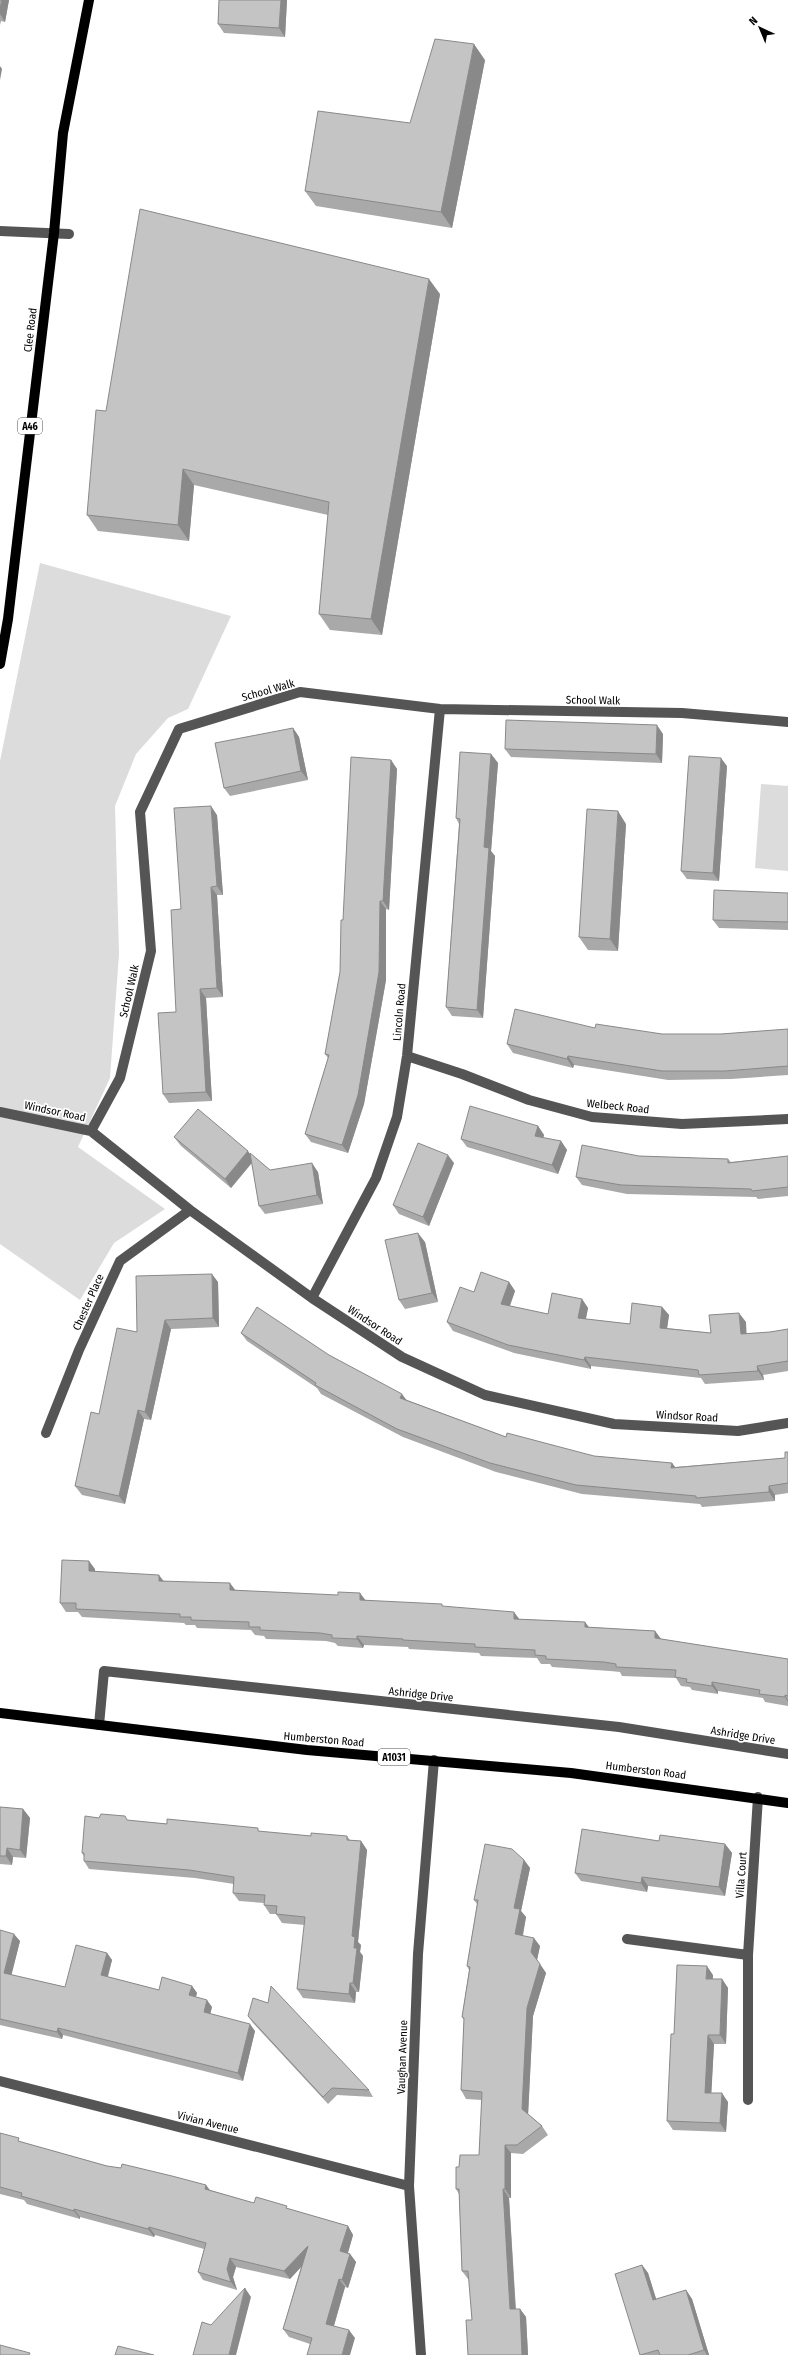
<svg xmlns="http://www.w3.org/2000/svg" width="788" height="2355" font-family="'Fira Sans Condensed',sans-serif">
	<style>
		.green { fill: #dcdcdc }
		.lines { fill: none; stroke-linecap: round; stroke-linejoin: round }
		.minor { stroke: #555; stroke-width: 10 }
		.major { stroke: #000; stroke-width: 10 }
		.wall { fill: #a9a9a9 }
		.shaded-wall { fill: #898989 }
		.building { fill: #c4c4c4; stroke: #898989 }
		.labels { text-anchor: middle; stroke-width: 3.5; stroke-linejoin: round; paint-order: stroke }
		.shield { fill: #fff; stroke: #4c4c4c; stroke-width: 1 }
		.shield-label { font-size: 10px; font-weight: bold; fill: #000 }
		.street-label { font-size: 11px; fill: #000; stroke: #fff }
	</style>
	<rect width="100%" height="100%" fill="#fff"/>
	<!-- green -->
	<path class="green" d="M40 563 231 616 188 709 168 718 136 754 115 806 119 954 110 1078 78 1147 165 1209 114 1243 80 1300 0 1244V761Z
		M761 784 788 786V871L755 868Z"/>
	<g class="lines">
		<!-- minor -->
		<path class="minor" d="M0 231 69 234
			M407 1056 462 1074 529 1100 592 1117 682 1124 788 1119
			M0 1112 91 1131 190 1210 312 1298 402 1357 485 1395 614 1424 738 1431 788 1423
			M91 1131 120 1078 151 951 140 812 179 729 300 692 440 709 682 713 788 722
			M312 1298 376 1178 397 1117 407 1056 440 709
			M46 1433 79 1350 120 1261 190 1210
			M99 1725 104 1671 619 1727 788 1754
			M627 1939 748 1955
			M0 2081 409 2186
			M748 2100V1955L758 1797
			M421 2355 409 2186 418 1954 434 1760"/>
		<!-- major -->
		<path class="major" d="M0 664 8 619 24 483 54 233 63 133 89 0
			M0 1713 307 1750 571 1773 788 1803"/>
	</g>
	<!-- wall -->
	<path class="wall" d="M0 0H9L5 22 1 21 0 25Z
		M219 0H287L285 37 224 33 218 24Z
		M485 60 452 228 316 206 305 191 410 123Z
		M440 294 382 635 330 630 319 614 328 515 194 485 189 541 98 531 87 515 106 411Z
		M293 728 299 737 308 780 230 796 224 788Z
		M663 734 662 763 511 757 505 749Z
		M491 754 498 763 491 851 495 856 483 1018 452 1016 446 1007 459 824 456 818Z
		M391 760 397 769 389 910 386 909V980L364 1104 348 1153 311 1142 305 1134 328 1058 325 1054 340 972 343 920Z
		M727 766 719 881 687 879 681 871Z
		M217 815 223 895H217L223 997 206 998 212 1101 169 1103 163 1094 176 1012Z
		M626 824 618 951 588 950 579 937Z
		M788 893V930L719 928 713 920Z
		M595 1028 662 1034H721L788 1029V1075L731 1079 668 1080 574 1065 573 1068 513 1053 507 1044Z
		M538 1126 544 1135 543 1138 561 1141 567 1150 558 1174 467 1147 461 1139Z
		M174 1137 251 1155 270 1170 318 1172 323 1204 265 1214 259 1206 252 1163 231 1188 181 1146Z
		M639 1156 728 1159 731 1162 788 1156V1196L758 1199 756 1197 627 1194 582 1185 576 1177Z
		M454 1163 429 1226 399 1214 393 1205Z
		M425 1242 438 1302 405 1309 399 1300Z
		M218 1282 219 1327 171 1329 151 1420 144 1419 125 1504 82 1495 75 1486 99 1414 137 1332Z
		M509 1282 515 1291 510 1306 548 1314 582 1299 588 1308 586 1319 630 1324 662 1307 669 1315 667 1328 711 1333 746 1322V1334L770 1332 788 1329V1371L763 1375 764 1380 705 1384 701 1378 591 1366V1369L514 1353 453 1331 447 1322 474 1292Z
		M241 1333 329 1355 407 1400 506 1437 594 1456 672 1463 675 1467 785 1458 788 1452V1493L775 1495V1501L702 1507 700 1504 582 1494 496 1472 403 1437 321 1394 317 1388 247 1341Z
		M95 1569V1572L236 1590 365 1600 444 1607 519 1619 585 1622 589 1627 655 1631 661 1639 788 1659V1706L765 1702 763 1698 718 1691V1694L692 1690 690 1687 681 1686 676 1678 622 1676 620 1672 610 1671 552 1667 550 1664H541L537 1658 481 1656 479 1653 409 1649 408 1647 364 1645 363 1648 338 1646 335 1643 326 1641 266 1639 264 1636 255 1635 251 1630 197 1628 195 1625H186L184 1623 82 1617 78 1612H66L60 1603Z
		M0 1807 23 1809 30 1818 26 1858 13 1857 12 1865 0 1864Z
		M99 1818 311 1836H347L350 1840 361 1841 367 1850 358 1942 361 1945 360 1952 363 1956 359 1992H356L355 2003 303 1998 297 1989 305 1925 282 1923 276 1914H270L264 1905V1903L239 1901 233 1893 234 1884 195 1878 89 1869 84 1861V1856L82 1853Z
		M659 1841 725 1844 732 1853 725 1896 648 1886 647 1892 581 1881 575 1873Z
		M524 1860 530 1868 521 1911 526 1917 523 1936 540 1946 537 1960 546 1973 533 2016 528 2114 542 2126 548 2135 523 2154 511 2153V2198H509L516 2309H520L526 2317 528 2355H468L472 2320 469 2279H468L462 2271 459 2194 456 2189 459 2167 479 2155 482 2100 466 2099 461 2090 464 2020 462 2017 469 1970 467 1966 477 1904 474 1900Z
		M0 1930 20 1941 11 1975 65 1987 107 1953 112 1960 108 1977 159 1990 192 1986 197 1993 196 1997 212 2007 210 2014 255 2031 243 2081 63 2035 62 2039 0 2025Z
		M713 1975V1979H722L728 1988 726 2044H714L711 2093 728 2102 726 2132 673 2130 667 2121 674 2034Z
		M248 2016 369 2090 373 2097 337 2095 328 2104 253 2023Z
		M0 2133 21 2142 107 2166 206 2185 210 2190 254 2203 289 2209 348 2226 353 2235 348 2253 350 2254 356 2262 348 2288 345 2287 334 2326 355 2338 310 2344 289 2337 283 2329 301 2267 290 2279 236 2267 233 2277 237 2290 203 2280 198 2272 204 2249 155 2235 154 2237 80 2217V2219L27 2204 24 2200 0 2194Z
		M642 2265 648 2273 656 2299 686 2290 692 2299 709 2355H640Z"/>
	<!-- shaded-wall -->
	<path class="shaded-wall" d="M2 0H9L5 22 0 14V9Z
		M281 0H287L285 37 279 28Z
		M474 44 485 60 452 228 441 212Z
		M0 66 2 69 0 80Z
		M429 279 440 294 382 635 371 619Z
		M183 469 194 485 189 541 178 525Z
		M657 725 663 734 662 763 656 754Z
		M293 728 299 737 308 780 301 771Z
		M491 754 498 763 491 851 495 856 483 1018 477 1010 484 847Z
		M721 758 727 766 719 881 713 873Z
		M391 760 397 769 389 910 383 901Z
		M211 806 217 815 223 895 217 886Z
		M618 811 626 824 618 951 610 939Z
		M211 887 217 895 223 997 217 988Z
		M380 901 386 909V980L364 1104 348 1153 342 1145Z
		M200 989 206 998 212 1101 206 1092Z
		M568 1056 574 1065 573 1068 567 1059Z
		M538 1126 544 1135 541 1145 535 1136Z
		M561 1141 567 1150 558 1174 552 1165Z
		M248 1151 254 1160 231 1188 225 1179Z
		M448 1155 454 1163 429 1226 423 1217Z
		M312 1163 318 1172 323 1204 317 1195Z
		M418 1233 425 1242 438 1302 432 1293Z
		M212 1274 218 1282 219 1327 213 1318Z
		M509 1282 515 1291 507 1313 501 1304Z
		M582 1299 588 1308 584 1327 578 1318Z
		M662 1307 669 1315 666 1336 660 1328Z
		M739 1313 746 1322 747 1343 741 1334Z
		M165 1320 171 1329 151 1420 145 1412Z
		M585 1357 591 1366V1369L584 1360Z
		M757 1366 763 1375 764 1380 758 1371Z
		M402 1394 408 1402 400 1398Z
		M138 1410 144 1419 125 1504 119 1496Z
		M672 1463 678 1471 671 1468Z
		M769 1486 775 1495V1501L769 1492Z
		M89 1561 95 1569V1580L89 1571Z
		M159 1575 165 1583 159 1581Z
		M230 1583 236 1591 230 1590Z
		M360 1593 367 1602 360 1600Z
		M514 1612 520 1620 514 1619Z
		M585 1622 591 1631 585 1627Z
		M655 1631 661 1639 655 1638Z
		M357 1636 364 1645 363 1648 357 1639Z
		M712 1682 718 1691V1694L712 1686Z
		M785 1695 788 1700V1702L785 1697Z
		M23 1809 30 1818 26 1858 20 1850Z
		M361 1841 367 1850 358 1942 361 1945 360 1952 363 1956 359 1992 353 1983 354 1948 352 1936Z
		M725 1844 732 1853 725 1896 719 1887Z
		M7 1848 13 1857 12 1865 6 1856Z
		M524 1860 530 1868 521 1911 526 1917 521 1943 515 1934 514 1908Z
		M642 1877 648 1886 647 1892 641 1883Z
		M14 1934 20 1941 10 1981 4 1973Z
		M534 1938 540 1946 537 1960 531 1952Z
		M107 1953 112 1960 106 1982 101 1975Z
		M540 1964 546 1973 533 2016 528 2117 522 2109 527 2008Z
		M707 1966 713 1975 712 1987 706 1979Z
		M722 1979 728 1988 726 2044 720 2035Z
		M350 1983 356 1992 355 2003 349 1994Z
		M192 1986 197 1993 194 2002 189 1995Z
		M207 2000 212 2007 209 2019 204 2012Z
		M250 2024 255 2031 243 2081 238 2073Z
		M58 2028 63 2035 62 2039 57 2032Z
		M708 2035 714 2044 711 2101 705 2093Z
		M722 2093 728 2102 726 2132 720 2123Z
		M505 2145 511 2153V2198L505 2189Z
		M206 2185 212 2194 205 2189Z
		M503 2189 509 2198 516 2318 510 2309Z
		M74 2209 80 2217V2219L74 2211Z
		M348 2226 353 2235 346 2259 340 2251Z
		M149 2227 155 2235 154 2237 148 2229Z
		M308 2246 313 2254 290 2279 284 2271Z
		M350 2254 356 2262 348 2288 342 2280Z
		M230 2258 236 2267 233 2277 237 2290 231 2282 227 2269Z
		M642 2265 648 2273 659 2308 653 2300Z
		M339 2279 345 2287 332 2332 326 2324Z
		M245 2288 251 2297 236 2355H229Z
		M686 2290 692 2299 709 2355H707L704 2350Z
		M520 2309 526 2317 528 2355H522Z
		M349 2330 355 2338 350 2355H342Z"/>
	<!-- building -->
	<path class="building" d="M0 0H2L0 9Z
		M219 0H281L279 28 218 24Z
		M435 39 474 44 441 212 305 191 318 111 410 123Z
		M140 209 429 279 371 619 319 614 329 502 183 469 178 525 87 515 96 410 106 411Z
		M506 720 657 725 656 754 505 749Z
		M293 728 301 771 224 788 215 743Z
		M460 752 491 754 484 847 489 848 477 1010 446 1007 460 819 456 818Z
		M689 756 721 758 713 873 681 871Z
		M351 757 391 760 383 901H380L379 972 358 1095 342 1145 305 1134 329 1055 325 1054 340 972 341 920H343Z
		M211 806 217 886 211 887 217 988 200 989 206 1092 163 1094 158 1013 176 1012 171 910 181 909 174 808Z
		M587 809 618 811 610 939 579 937Z
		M714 890 788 893V922L713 920Z
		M515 1009 595 1028 596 1024 662 1034H721L788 1029V1066L725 1071H662L568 1056 567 1059 507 1044Z
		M470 1106 538 1126 535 1136 561 1141 552 1165 461 1139Z
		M198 1109 248 1151 225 1179 174 1137Z
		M418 1143 448 1155 423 1217 393 1205Z
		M582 1145 639 1156 728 1159V1163L788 1156V1187L752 1191 751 1189 621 1185 576 1177Z
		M250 1153 270 1170 312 1163 317 1195 259 1206Z
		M418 1233 432 1293 399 1300 385 1240Z
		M481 1272 509 1282 501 1304 548 1314 552 1293 582 1299 578 1318 630 1324 632 1303 662 1307 660 1328 711 1333 709 1315 739 1313 741 1334 770 1332 788 1329V1361L757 1366 758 1371 699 1375 698 1370 585 1357 584 1360 508 1345 447 1322 460 1287 474 1292Z
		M212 1274 213 1318 165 1320 145 1412 138 1410 119 1496 75 1486 91 1412 99 1414 117 1328 137 1332 136 1276Z
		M257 1307 329 1355 402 1394 400 1398 506 1437 507 1433 594 1456 672 1463 671 1468 785 1458V1452H788V1483L769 1486V1492L696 1498V1496L576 1485 490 1463 397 1429 315 1385 316 1383 241 1333Z
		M62 1560 89 1561V1571L159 1575V1581L230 1583V1590L338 1595V1592L360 1593V1600L442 1604V1606L514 1612V1619L585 1622V1627L655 1631V1638L788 1659V1696L785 1695V1697L759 1694 760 1690 712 1682V1686L686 1682 687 1679 675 1677 676 1670 616 1667V1664L604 1662 546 1659V1656L535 1655V1650L475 1647V1644L403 1640V1639L357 1636V1639L332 1638V1635L320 1633 260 1630V1627H249V1622L191 1620V1617H180V1614L76 1609V1603H60Z
		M0 1807 23 1809 20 1850 7 1848 6 1856H0Z
		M101 1814 125 1816 127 1820 167 1824V1819L258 1828V1831L311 1836V1833L347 1836V1840L361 1841 352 1936 355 1937 354 1948H357L353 1983H350L349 1994 297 1989 305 1917 276 1914 277 1906 264 1905 265 1895 233 1893 234 1877 189 1870 84 1861V1853H82L85 1816 99 1818Z
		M582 1829 659 1841 660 1835 725 1844 719 1887 642 1877 641 1883 575 1873Z
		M485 1844 512 1849 524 1860 514 1908 520 1909 515 1934 534 1938 531 1952 540 1964 527 2008 522 2109 542 2126 517 2145H505V2189H503L510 2309H520L522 2355H468L466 2320H472L468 2271H462L459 2189H456V2167H459L460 2155H479L482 2092 461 2090 464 2018 462 2017 470 1967 467 1966 478 1900H474Z
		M0 1930 14 1934 4 1973 65 1987 76 1945 107 1953 101 1975 159 1990 162 1977 192 1986 189 1995 207 2000 204 2012 250 2024 238 2073 58 2028 57 2032 0 2019Z
		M677 1965 707 1966 706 1979H722L720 2035H708L705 2093H722L720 2123 667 2121 671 2034H674Z
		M271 1986 369 2090 332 2088 323 2097 310 2083 248 2016 253 1998 268 2003Z
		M0 2133 19 2138 18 2141 107 2166 121 2168 122 2164 172 2176 206 2185 205 2189 254 2203 256 2197 287 2206 286 2208 348 2226 340 2251 350 2254 342 2280 339 2279 326 2324 349 2330 342 2355H307L312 2338 283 2329 308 2246 284 2271 230 2258 227 2269 231 2282 198 2272 206 2243 149 2227 148 2229 74 2209V2211L21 2196 22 2193 0 2187Z
		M642 2265 653 2300 686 2290 704 2350 688 2355H660L658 2350 640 2355 615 2274Z
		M245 2288 229 2355H193L202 2322 211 2325Z
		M0 2345 30 2353 29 2355H0Z
		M118 2346 154 2355H115Z"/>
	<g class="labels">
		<!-- shield labels -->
		<g class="shield">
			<rect x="18" y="418" width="24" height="16" rx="3"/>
			<rect x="378" y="1749" width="32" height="16" rx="3"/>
		</g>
		<g class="shield-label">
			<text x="30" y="430">A46</text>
			<text x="394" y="1761">A1031</text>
		</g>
		<!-- street labels -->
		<g class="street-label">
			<text transform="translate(30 330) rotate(-83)" y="4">Clee Road</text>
			<text transform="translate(268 690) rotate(-16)" y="4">School Walk</text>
			<text transform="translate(593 700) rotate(1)" y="4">School Walk</text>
			<text transform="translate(129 991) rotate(-77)" y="4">School Walk</text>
			<text transform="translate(399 1012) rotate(-85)" y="4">Lincoln Road</text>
			<text transform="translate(618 1106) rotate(6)" y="4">Welbeck Road</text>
			<text transform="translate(55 1111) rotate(12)" y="4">Windsor Road</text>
			<text transform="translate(88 1302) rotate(-66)" y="4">Chester Place</text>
			<text transform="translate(375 1325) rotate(33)" y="4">Windsor Road</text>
			<text transform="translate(687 1416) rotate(3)" y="4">Windsor Road</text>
			<text transform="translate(421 1694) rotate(6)" y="4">Ashridge Drive</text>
			<text transform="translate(743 1735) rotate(9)" y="4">Ashridge Drive</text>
			<text transform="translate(324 1739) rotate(5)" y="4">Humberston Road</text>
			<text transform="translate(646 1770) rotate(7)" y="4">Humberston Road</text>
			<text transform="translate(741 1875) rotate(-86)" y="4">Villa Court</text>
			<text transform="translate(402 2057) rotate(-88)" y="4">Vaughan Avenue</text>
			<text transform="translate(208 2122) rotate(14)" y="4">Vivian Avenue</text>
		</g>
	</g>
	<!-- north arrow -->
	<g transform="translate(760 28) rotate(316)" stroke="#ffffff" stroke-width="3" paint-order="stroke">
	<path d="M0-3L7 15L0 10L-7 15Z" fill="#000000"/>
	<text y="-6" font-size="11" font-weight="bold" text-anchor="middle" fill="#000000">N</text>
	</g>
</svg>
